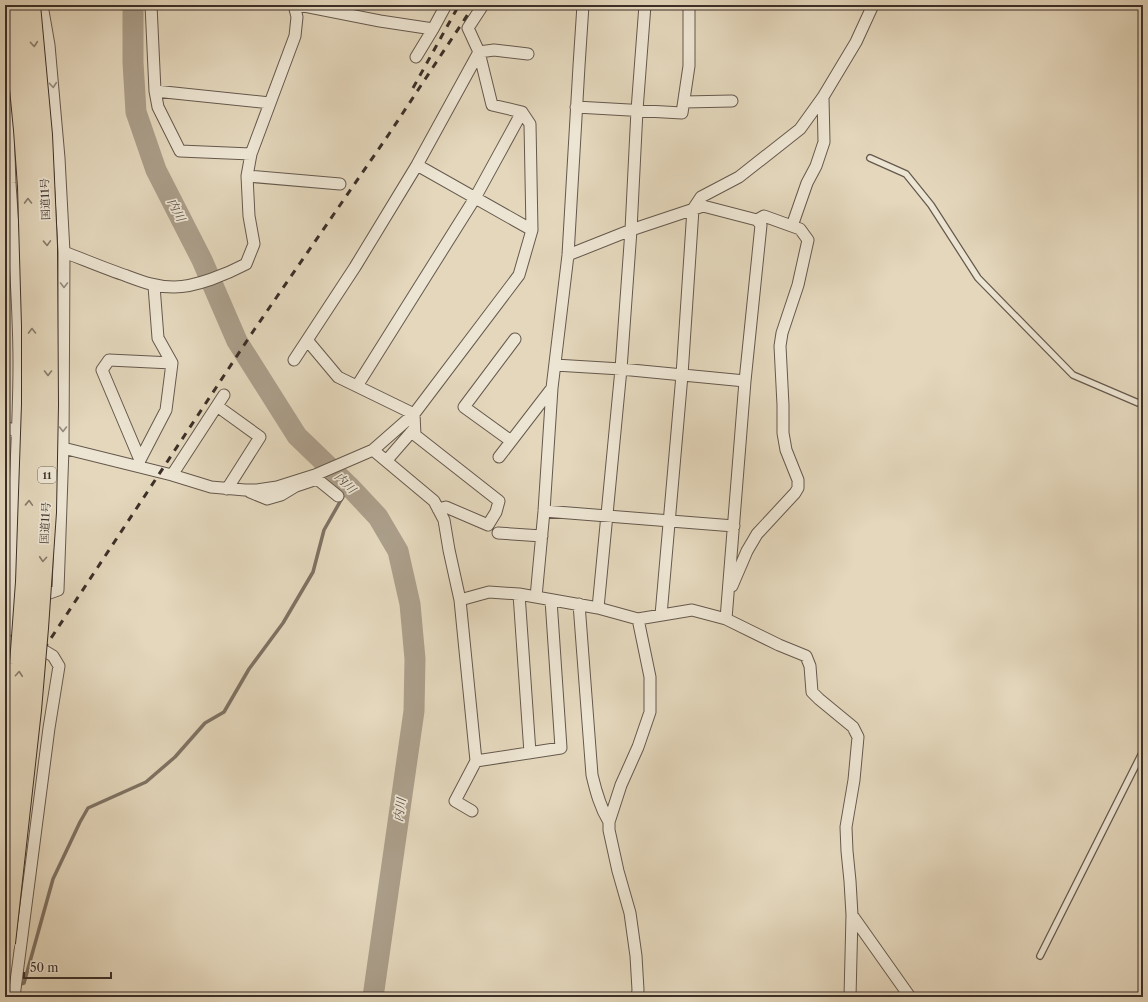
<svg xmlns="http://www.w3.org/2000/svg" width="1148" height="1002" font-family="'Libre Caslon Text','Noto Serif JP',serif">
	<style>
		.lines { fill: none; stroke-linecap: round; stroke-linejoin: round }
		.stream { stroke: #7e7263; stroke-width: 3.5 }
		.river { stroke: #ab9e8a; stroke-width: 21 }
		.lane-casing { stroke: #65594d; stroke-width: 8 }
		.street-casing { stroke: #65594d; stroke-width: 13 }
		.lane { stroke: #ede5d3; stroke-width: 5.5 }
		.street { stroke: #ede5d3; stroke-width: 11 }
		.rail { stroke: #3b2f28; stroke-width: 3; stroke-dasharray: 7 7; stroke-linecap: butt }
		.highway-bridge-casing { stroke: #3b2f28; stroke-width: 22; stroke-linecap: butt }
		.highway-bridge { stroke: #e4d7bc; stroke-width: 20 }
		.oneway { stroke: #877b6b }
		.oneway2 { stroke: #948a7e }
		.labels { text-anchor: middle; stroke-width: 3.5; stroke-linejoin: round; paint-order: stroke }
		.shield { fill: #ede5d3; stroke: #70665b; stroke-width: 1 }
		.shield-label { font-size: 10px; font-weight: bold; fill: #3b2f28 }
		.street-label { font-size: 11px; fill: #3b2f28; stroke: #ede5d3 }
		.water-label { font-size: 12px; font-style: italic; fill: #574b40; stroke: #ede5d3 }
	</style>
	<rect width="100%" height="100%" fill="#e4d7bc"/>
	<filter id="stains"><feTurbulence type="fractalNoise" baseFrequency=".005" numOctaves="4"/><feColorMatrix values="0 0 0 0 .2 0 0 0 0 .09 0 0 0 0 .02 0 0 0 .5 -.17"/></filter>
	<radialGradient id="worn" r=".72"><stop offset=".6" stop-color="#630" stop-opacity="0"/><stop offset="1" stop-color="#630" stop-opacity=".3"/></radialGradient>
	<g class="lines">
		<!-- stream -->
		<path class="stream" d="M5 989 24 983 53 879 80 822 88 808 146 782 175 757 205 723 224 712 249 669 283 623 313 572 324 530 349 486"/>
		<!-- river -->
		<path class="river" d="M133 5V62L136 112 156 170 202 260 237 341 297 436 349 486 378 517 398 551 410 604 415 659 414 711 373 997"/>
		<defs>
			<path id="lane" d="M870 158 906 174 931 205 978 278 1073 375 1143 405
				M1040 956 1143 751"/>
			<path id="street" d="M151 5 155 91 158 107 180 151 251 154
				M299 5 380 21 433 29
				M5 47C9 92 8 138 10 183 14 243 19 304 19 364 19 422 15 479 13 536 12 568 12 599 9 630
				M416 57 433 29 446 5
				M155 91 270 103
				M684 102 732 101
				M576 107 682 113 689 66V5
				M417 165 532 230
				M247 176 340 184
				M792 226 807 183 816 166 824 142 823 97
				M64 252C85 260 106 269 127 276 143 282 156 287 174 287 196 287 227 274 246 264L254 244 249 216 247 176 251 154 295 36 297 17 294 5
				M568 255 631 230 703 206 757 220 761 225 745 381 726 619
				M307 340 338 377 414 414 415 435 499 501 496 512 488 525 446 507 438 509
				M294 360 355 267 417 165 479 52 494 50 528 54
				M555 365 621 369 745 381
				M357 386 475 198 522 112
				M217 406 260 437 227 489
				M5 427 18 432
				M511 441 464 407 515 339
				M63 448 172 475 211 487 245 490H257L277 487 315 475 373 450 414 414 519 275 532 230 530 124 522 112 492 105 479 52 468 28 483 5
				M373 450 434 501 444 520 449 550 460 600 476 761 455 801 472 811
				M499 457 552 388
				M140 460 102 370 109 360 172 363
				M387 460 414 429
				M138 466 140 460 166 410 172 363 158 338 154 286
				M172 475 224 395
				M250 492 267 499 281 495 296 486 317 479 338 496
				M544 511 734 526
				M498 533 542 536
				M732 586 747 551 757 534 795 493 798 488V480L786 450 783 433V405L780 346 782 333 798 285 808 240 800 229 764 216 757 220
				M519 594 530 753
				M536 597 544 511 552 388 568 255 579 66 583 5
				M460 600 489 592 519 594 598 608 638 619 692 610 726 619 779 645 806 656 810 666 812 692 819 699 853 727 858 737 854 780 846 827 847 851 850 881 852 915 850 997
				M579 604 592 775C596 792 600 807 609 822
				M11 607 58 590 63 448 64 252 59 158 49 45 42 5
				M598 608 621 369 631 230 637 110 645 5
				M661 615 682 375 693 209 701 197 739 177 800 129 823 97 856 42 873 5
				M476 761 561 748 551 600
				M852 915 910 997
				M14 997 49 728 59 666 53 656 33 644
				M637 997 638 990 636 956 630 913 618 871 609 830V822L621 785 638 747 650 712V677L638 619"/>
		</defs>
		<!-- lane casing -->
		<use href="#lane" class="lane-casing"/>
		<!-- street casing -->
		<use href="#street" class="street-casing"/>
		<!-- lane -->
		<use href="#lane" class="lane"/>
		<!-- street -->
		<use href="#street" class="street"/>
		<!-- rail -->
		<path class="rail" d="M413 88 459 5
			M5 708 254 330 389 134 474 5"/>
		<defs>
			<path id="highway-bridge" d="M5 811 20 664 26 582 32 404V326L28 187 24 130 12 5
				M5 943 31 710 38 628 46 512 48 405 47 246 42 135 30 5"/>
		</defs>
		<!-- highway-bridge casing -->
		<use href="#highway-bridge" class="highway-bridge-casing"/>
		<!-- highway-bridge -->
		<use href="#highway-bridge" class="highway-bridge"/>
	</g>
	<!-- one-way arrows -->
	<defs><path id="oneway-chevron" d="M-2-3.5L2.5 0L-2 3.5" fill="none" stroke-width="1.6" stroke-linecap="round" stroke-linejoin="round"/></defs>
	<g class="oneway">
		<use href="#oneway-chevron" transform="translate(34 44) rotate(85)"/>
		<use href="#oneway-chevron" transform="translate(28 201) rotate(-91)"/>
		<use href="#oneway-chevron" transform="translate(47 243) rotate(88)"/>
		<use href="#oneway-chevron" transform="translate(32 331) rotate(-91)"/>
		<use href="#oneway-chevron" transform="translate(48 373) rotate(90)"/>
		<use href="#oneway-chevron" transform="translate(29 503) rotate(-88)"/>
		<use href="#oneway-chevron" transform="translate(43 559) rotate(94)"/>
		<use href="#oneway-chevron" transform="translate(19 674) rotate(-85)"/>
	</g>
	<g class="oneway2">
		<use href="#oneway-chevron" transform="translate(53 85) rotate(85)"/>
		<use href="#oneway-chevron" transform="translate(64 285) rotate(90)"/>
		<use href="#oneway-chevron" transform="translate(63 429) rotate(90)"/>
	</g>
	<g class="labels">
		<!-- shield labels -->
		<rect class="shield" x="38" y="467" width="18" height="16" rx="3"/>
		<g class="shield-label">
			<text x="47" y="479">11</text>
		</g>
		<!-- street labels -->
		<g class="street-label">
			<text transform="translate(45 199) rotate(-92)" y="4">国道11号</text>
			<text transform="translate(45 523) rotate(-87)" y="4">国道11号</text>
		</g>
		<!-- water labels -->
		<g class="water-label">
			<text transform="translate(176 210) rotate(63)" y="4">内川</text>
			<text transform="translate(345 483) rotate(45)" y="4">内川</text>
			<text transform="translate(400 810) rotate(-82)" y="4">内川</text>
		</g>
	</g>
	<!-- margin -->
	<rect width="1148" height="1002" fill="none" stroke="#e4d7bc" stroke-width="20"/>
	<rect x="6" y="6" width="1136" height="990" fill="none" stroke="#3b2f28" stroke-width="2"/>
	<rect x="10" y="10" width="1128" height="982" fill="none" stroke="#3b2f28"/>
	<!-- scale -->
	<path d="M24 972v6h87v-6" fill="none" stroke="#3b2f28" stroke-width="2"/>
	<text x="30" y="972" font-size="12" fill="#3b2f28" stroke="#ede5d3" stroke-width="3" paint-order="stroke">50 m</text>
	<rect width="100%" height="100%" filter="url(#stains)"/>
	<rect width="100%" height="100%" fill="url(#worn)"/>
</svg>
